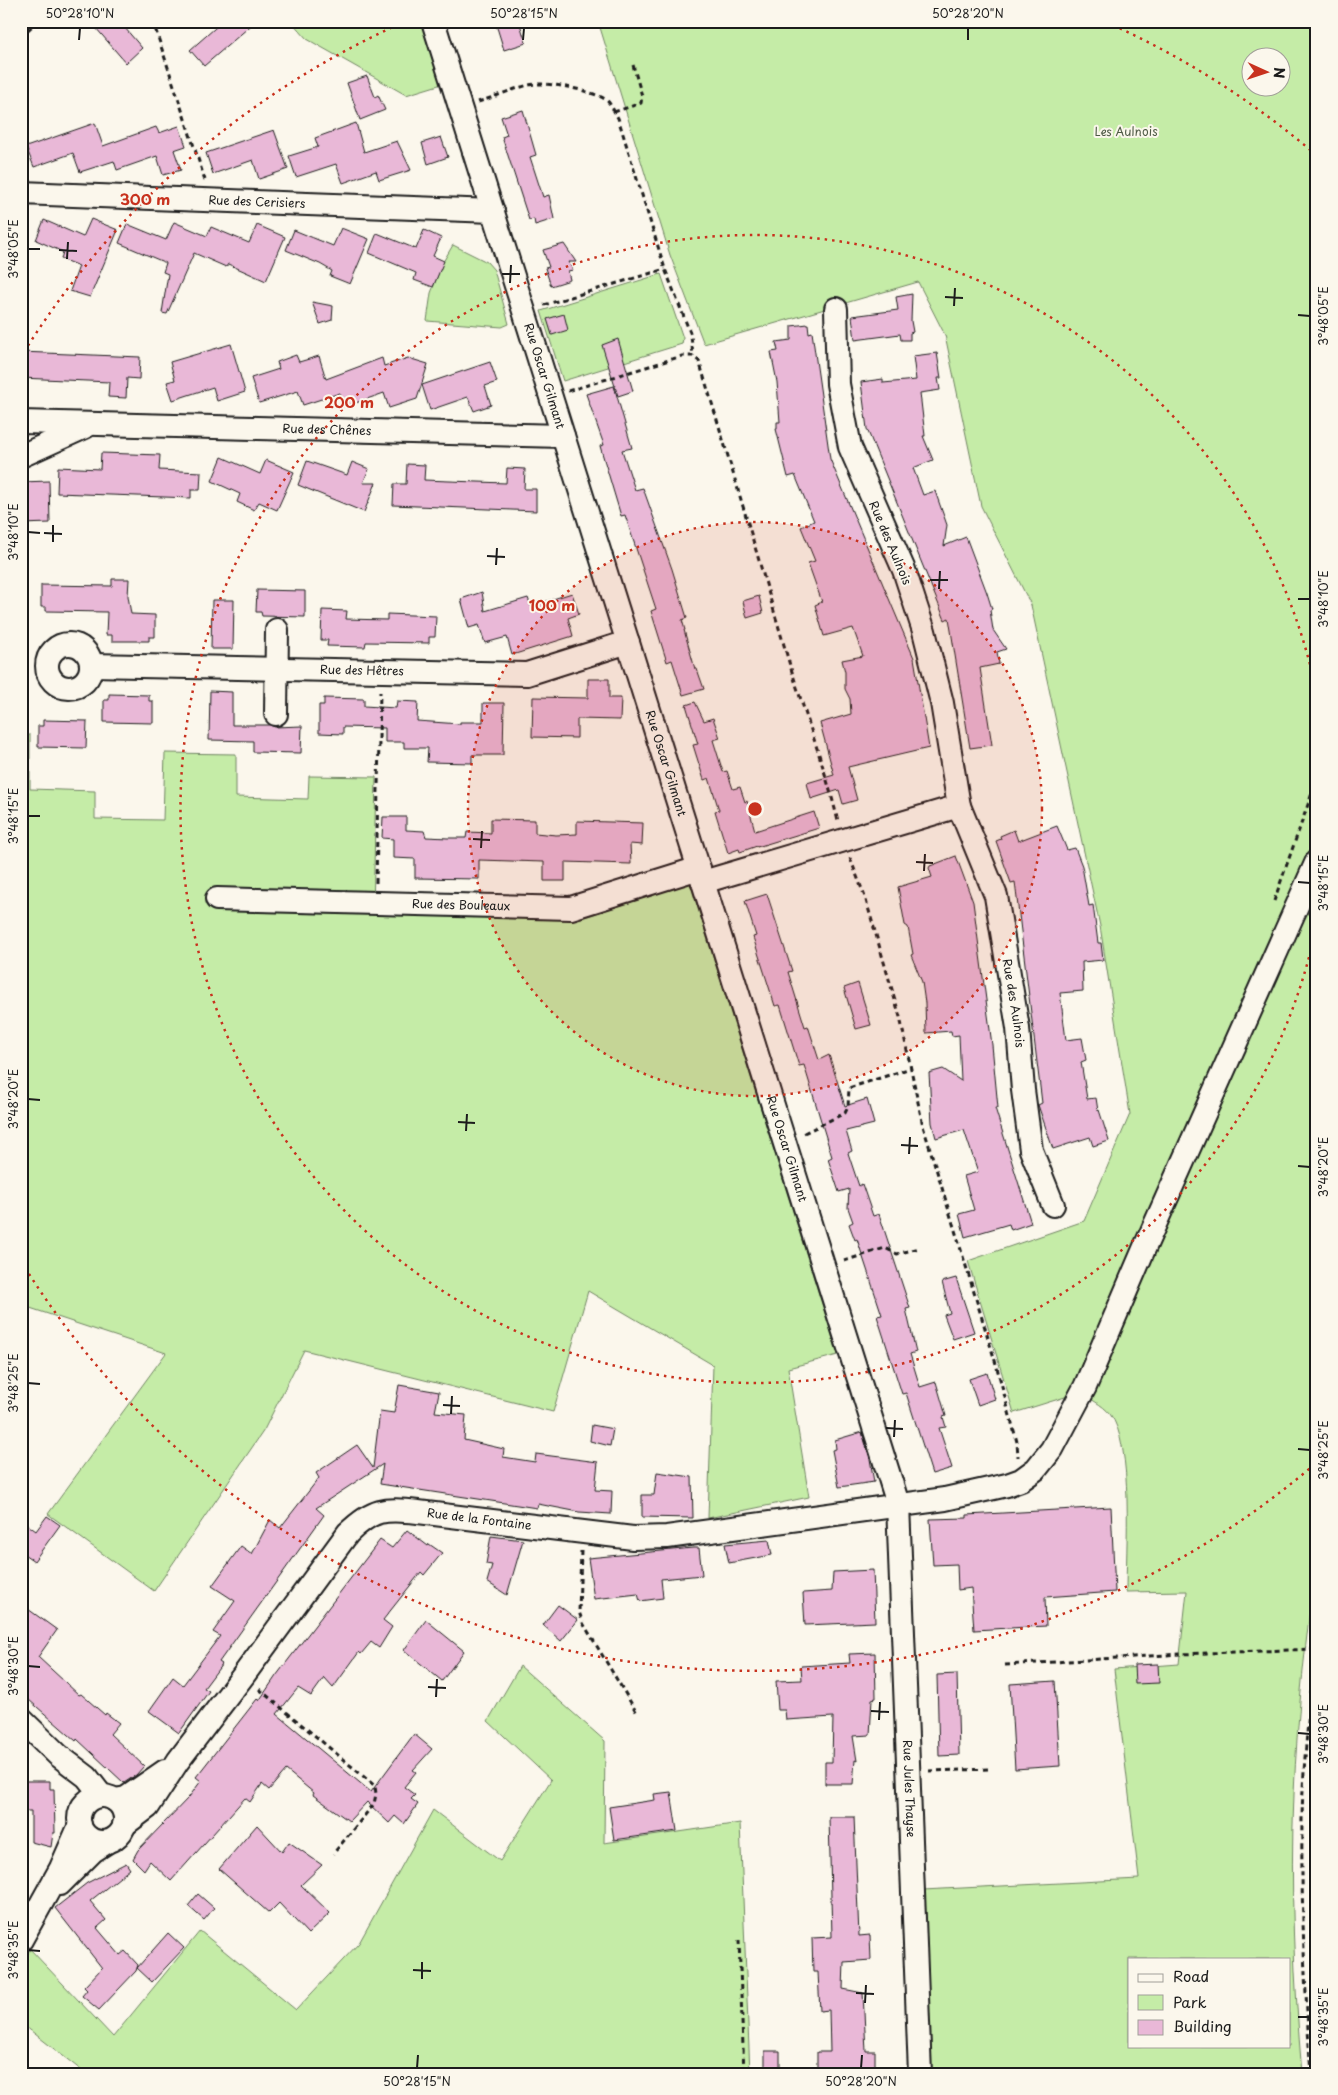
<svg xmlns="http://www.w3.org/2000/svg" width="1338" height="2095" font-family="'Playpen Sans',sans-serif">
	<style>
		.green { fill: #c5eca7; stroke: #708462; fill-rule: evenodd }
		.building { fill: #e9b8d7; stroke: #1c1c1c }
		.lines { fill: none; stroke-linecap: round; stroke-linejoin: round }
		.minor-casing { stroke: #1c1c1c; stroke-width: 26 }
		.path { stroke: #1c1c1c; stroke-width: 3; stroke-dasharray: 5 4; stroke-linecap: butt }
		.minor { stroke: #fbf7ec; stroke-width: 22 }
		.ticks { fill: none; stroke: #1c1c1c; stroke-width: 2 }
		.ring { fill: none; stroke: #c8321e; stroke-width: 2.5; stroke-dasharray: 2.5 5 }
		.labels { text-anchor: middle; stroke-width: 4; stroke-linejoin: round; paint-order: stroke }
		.park-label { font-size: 12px; fill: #4f5a46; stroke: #fbf7ec }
		.street-label { font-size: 12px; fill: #1c1c1c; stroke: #fbf7ec }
		.centre { fill: #c8321e; stroke: #fbf7ec; stroke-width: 2.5 }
		.ring-label { font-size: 15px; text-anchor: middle; font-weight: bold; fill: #c8321e; stroke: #fbf7ec; stroke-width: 4; stroke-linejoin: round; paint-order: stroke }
		.neatline { fill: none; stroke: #1c1c1c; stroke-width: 2 }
		.ticks-label { font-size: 12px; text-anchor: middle; fill: #1c1c1c }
	</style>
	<rect width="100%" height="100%" fill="#fbf7ec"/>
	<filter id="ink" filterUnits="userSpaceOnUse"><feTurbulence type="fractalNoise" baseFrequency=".02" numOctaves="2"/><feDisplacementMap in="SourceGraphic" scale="10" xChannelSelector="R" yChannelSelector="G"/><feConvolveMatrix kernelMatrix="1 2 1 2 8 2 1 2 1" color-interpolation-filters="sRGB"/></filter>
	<g filter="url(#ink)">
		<!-- green -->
		<path class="green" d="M291 21H423L442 84 406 95 307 39Z
			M598 21H1317V1557C1306 1636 1297 1715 1294 1794 1290 1887 1294 1981 1302 2074H929L923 1890 1139 1879 1114 1669 1179 1664 1187 1591 1126 1592C1126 1551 1134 1444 1110 1414 1103 1405 1088 1397 1078 1393L1014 1413 968 1261 1084 1221 1130 1114 1100 926 1031 605 981 506 945 335 918 282 704 344 670 255ZM1250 58H1280V88H1250ZM1129 1959H1289V2046H1129Z
			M453 245 487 262 494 270 509 324 502 327 427 321 431 293 443 262Z
			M661 274 683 338 682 344 563 381 541 311Z
			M21 735H30V789L95 791V819L163 820 165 753 236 754V797L308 799 309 776 376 777 373 913 581 918 690 883 838 1355 788 1368 809 1497 708 1518 713 1365 588 1291 553 1412 304 1350 264 1430 154 1591 48 1514 166 1353 21 1305Z
			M520 1666 605 1741 604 1843 740 1823 750 2074H86L21 2023V1966L30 1949 113 2037 200 1931 296 2010 359 1943 433 1810 500 1861 551 1780 488 1721Z"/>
		<!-- building -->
		<path class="building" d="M90 21H119L142 48 126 63Z
			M223 21H256L204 66 190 50Z
			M495 21H519L526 43 504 50Z
			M367 76 375 97 378 95 385 110 360 120 347 83Z
			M523 110 536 155 530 157 543 197 549 195 554 219 535 225 534 219 529 220 502 137 507 135 501 117Z
			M95 123 103 146 156 127 159 133 179 126 186 146 174 150 181 170 163 175 157 156 117 170 114 161 80 172 73 153 34 167 26 147Z
			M356 123 364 152 397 141 411 170 379 180 376 171 343 183 336 164 296 177 289 156 318 147 315 138Z
			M274 130 288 169 259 179 253 160 213 174 206 153Z
			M441 137 448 157 428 164 422 143Z
			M91 219 118 230 90 297 70 291 79 266 61 259 63 252 36 240 44 220 83 237Z
			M174 222 207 236 211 227 249 243 257 225 285 237 266 281 228 264 226 267 194 253 167 314 162 313 168 274 163 272 166 263 119 243 127 224 166 240Z
			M341 228 369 239 350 284 330 276 332 271 320 264 286 250 294 230 333 246Z
			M424 230 441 238 433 256 444 261 433 287 414 280 416 273 369 253 377 233 416 249Z
			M564 244 576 262H568L573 270 568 271 570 280 551 286 545 268 549 267 543 250Z
			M912 294 911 321 913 332 910 333V340H901L900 334 855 340 852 316 898 310 896 297Z
			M312 302 333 306 332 320 320 324Z
			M564 314 568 330 552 335 547 319Z
			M808 324 809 333 812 332 830 459 914 658 929 748 848 767 857 800 843 804 839 790 811 799 807 783 834 775 820 723 851 714 850 699 845 689V672L842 660 863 656 853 628 824 636 815 605 822 602 808 563 815 561 801 527 814 521 795 475 788 477 776 429H777V422H780L777 382 771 352 778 351 776 342 791 340V326Z
			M618 339 633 391 618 396 602 345Z
			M231 344 245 392 217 401 213 387 173 400 167 382 175 380 170 362Z
			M21 352 140 357 139 379 127 378 126 398 108 397 109 382 21 378Z
			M937 353 941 378H938L940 390 920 393 925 436H923L933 460 913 468 923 495 935 491 947 525 944 546 966 537 987 593 992 609 990 610 993 630 1006 649 997 652 999 664 980 668 992 745 970 748 949 618 945 620 867 429 861 382 883 379V383L916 380 913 356Z
			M296 355 299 362 319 356 326 379 382 358 384 366 408 358 428 364 417 399 389 408 384 393 344 407 340 393 303 405 298 391 259 403 251 378 279 369 277 362Z
			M490 362 497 382 485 386 491 405 474 411 468 397 430 410 422 385Z
			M614 386 632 448 622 450 635 490 643 488 672 569 687 618 682 620 685 630H684L695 669H697L704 689 683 695 672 660 667 662 651 611 656 609 625 515 621 516 600 446 604 445 586 394Z
			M101 453 160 455 159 470 201 472 200 490H191V498L57 493 58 467 100 469Z
			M222 457 260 474 266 460 294 472 277 510 259 502 254 510 237 502 240 494 212 481Z
			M307 461 347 475 352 462 369 469 363 483H376L364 512 298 485Z
			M407 464 425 465 424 480 449 481 506 483 507 468 525 469 524 489H536V511L393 505 394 484H406Z
			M49 481 50 523 21 524V482Z
			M112 579H129L128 596 131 614 155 615V637H149V641H112V635H106L107 612 46 611V607H41V585L112 586Z
			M257 590 305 591V617L262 616 261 612H256Z
			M482 592 485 611 528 598 531 606 572 593 579 614 568 618 573 636 512 655 507 637 485 643 479 625 469 628 461 599Z
			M759 596 763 613 747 618 743 601Z
			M212 600H234L233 649H211Z
			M322 610 347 611 346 619 387 620V614L436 616 435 637H429V643L366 642 365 647 327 646 328 640H321Z
			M588 679H609V698H621L620 720 577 719V738L532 737 533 697 588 698Z
			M210 691 232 692V725H269L275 727 302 726 301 753 253 752V741L209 740Z
			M109 694 149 695V701H153V723L104 722V700H109Z
			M324 698 364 699V706L396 708 397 701 418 702 417 721 460 724V722H483V703H504L503 755H472V763L427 762 428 748H404V742H385V728L343 727V734L319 733V705H324Z
			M695 702 704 721 713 718 720 738 713 740 723 772 727 771 733 789 740 787 745 802 747 801 755 831 814 812 819 828 757 847V846L740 852 739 849 728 853 715 811 719 810 709 778 704 780 693 745 698 744 686 705Z
			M43 720 87 721 86 748 38 747V726H43Z
			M383 817H406V830L424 831 426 837 448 838H466L467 832 491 833V819L535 820V833L556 835 577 834V821L643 823 642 845 630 844 631 864 565 862V881H544V862L479 860V879L415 878V859L393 858V839L382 838Z
			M1057 826 1067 850 1075 848 1082 866 1089 906 1093 905 1098 943H1101L1103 960 1082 962 1083 991 1060 993 1066 1040 1082 1038 1086 1060 1081 1062 1087 1099 1096 1098 1098 1111 1099 1110 1109 1141 1093 1146 1090 1137 1053 1149 1038 1105 1042 1103 1015 882 1011 883 996 841 1001 839 1000 836 1014 830 1018 841Z
			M956 856 973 902 992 1045 998 1108H995L1031 1223 1011 1230 1009 1224 965 1237 959 1214 974 1210 964 1176 978 1172 964 1130 936 1138 932 1123 929 1073 943 1069 961 1081 959 1035 952 1036 951 1031 926 1033 925 1003 922 982 911 955 913 954 908 927 905 925 898 887 932 877 929 868 930 866Z
			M767 894 792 971 788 972 805 1027 808 1026 819 1060 829 1055 845 1106 867 1099 874 1124 846 1131 852 1151 848 1153 859 1186 862 1184 873 1216 879 1214 910 1308 906 1309 916 1352 910 1354 920 1387 936 1382 946 1416 943 1417 946 1427 939 1428 952 1468 932 1474 906 1393 902 1394 877 1316 882 1315 857 1239 855 1240 849 1224 853 1222 848 1208 849 1189 839 1192 828 1159 832 1157 804 1065 799 1066 780 1005 775 1006 753 937 756 936 745 901Z
			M858 983 871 1025 856 1029 844 988Z
			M956 1278 974 1332 953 1339 944 1315 950 1313 942 1282Z
			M987 1373 995 1399 978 1405 969 1379Z
			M399 1385 439 1392 435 1412 466 1415 464 1440 504 1449 503 1457 535 1462 536 1454 598 1462 595 1490 612 1491 611 1514 579 1512 538 1504 537 1508 380 1484 383 1464 316 1508 324 1515 219 1662 222 1664 204 1688 209 1691 179 1733 149 1711 173 1677 183 1685 220 1636 213 1632 235 1601 212 1586 241 1546 252 1554 270 1520 280 1528 319 1478 316 1473 357 1445 373 1468 380 1411 394 1413Z
			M592 1425 613 1429 610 1446 590 1441Z
			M862 1432 870 1459 874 1482 839 1487 832 1450 836 1449 835 1440Z
			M657 1472 692 1477 693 1518 642 1517V1495H654Z
			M1111 1507 1115 1592 1045 1597 1046 1626 974 1630 971 1588 958 1590 957 1564 933 1565 930 1519 967 1518V1515Z
			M47 1516 60 1525 34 1561 21 1552V1520L36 1531Z
			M407 1530 428 1546 429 1544 442 1553 424 1575 421 1572 383 1620 392 1627 379 1648 371 1642 361 1654 359 1652 333 1688 324 1678 311 1696 298 1688 277 1714 371 1792 414 1734 432 1749 413 1770 416 1772 404 1787 415 1795 411 1799 418 1804 404 1824 395 1816 389 1823 367 1802 349 1821 313 1795 314 1793 286 1770 269 1790 262 1784 250 1802 245 1798 171 1881 150 1861 144 1870 133 1859 138 1850 189 1797 201 1781 196 1777 257 1699 259 1701 276 1676 380 1540 392 1548Z
			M491 1536 523 1540 507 1595 487 1582 492 1565 486 1564Z
			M769 1540 772 1555 729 1563 725 1544Z
			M693 1548H699L702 1575 661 1579 663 1598 640 1601 638 1594 594 1599 588 1558Z
			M873 1570 875 1622 805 1625 803 1593 832 1591 833 1572Z
			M21 1604 57 1630 38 1657 79 1695 81 1694 105 1715 106 1713 119 1723 110 1734 144 1766 136 1775 124 1783 77 1739 76 1741 21 1693Z
			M558 1605 578 1620 561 1641 543 1625Z
			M426 1620 464 1651 442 1681 404 1650Z
			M875 1653 876 1698 872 1699 870 1735 853 1736 857 1761 855 1760 853 1784H825V1762H832L833 1717 786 1720 785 1710H778L776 1681 802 1680 801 1666 850 1663 849 1654Z
			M1158 1664 1159 1683 1135 1684 1134 1665Z
			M957 1674 959 1755 939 1756 937 1675Z
			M1055 1681 1060 1766 1015 1769 1010 1684Z
			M23 1781H50V1789H54L55 1833H53L51 1847 31 1842V1811H22Z
			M671 1792 677 1831 614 1840 609 1807 655 1800 654 1794Z
			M829 1817H854L859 1936 870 1935 871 1960 844 1962 843 1989 863 1993 866 2051H875V2073L817 2074V2052H830L829 2010 820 2011 818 1972H813L812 1938 832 1937Z
			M257 1825 282 1852 289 1842 322 1865 301 1885 330 1913 308 1934 279 1903 269 1913 219 1869Z
			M126 1863 130 1869 90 1901 106 1920 97 1928 120 1955 125 1951 138 1965 136 1971 99 2010 82 1996 87 1990 84 1987 102 1968 55 1908 87 1883Z
			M198 1894 214 1908 204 1920 188 1906Z
			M168 1933 184 1948 152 1982 137 1968Z
			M765 2051H780V2068H765Z"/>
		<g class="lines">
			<defs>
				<g id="minor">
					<path id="s1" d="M433 21 898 1504 920 2074"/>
					<path id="s2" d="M21 193 493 211"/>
					<path id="s3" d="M21 422 563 436"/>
					<path d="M21 456 85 427"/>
					<circle cx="69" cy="666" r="22"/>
					<path id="s4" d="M91 665 527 674 628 642"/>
					<path d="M276 714 277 630"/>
					<path id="s5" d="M959 806 996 896 1018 1028 1023 1090 1031 1150 1053 1205"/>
					<path d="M703 882 959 806 942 703 924 631 904 570 850 447 838 384 836 309"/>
					<path id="s6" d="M217 899 571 908 699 868"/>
					<path d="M21 1719 58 1755 87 1777 101 1795"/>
					<circle cx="102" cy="1819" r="23"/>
					<path d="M115 1800 126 1798 165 1771"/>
					<path id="s7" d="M124 1825 148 1807 178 1761 243 1676 348 1533C373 1509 384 1508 418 1512L633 1538 667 1537 945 1499 1007 1485 1021 1480 1036 1469 1052 1449 1085 1387 1144 1249 1317 861"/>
					<path d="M60 1884 93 1851 107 1842"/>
					<path d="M21 1940 61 1868 80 1825"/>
				</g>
			</defs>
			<!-- minor casing -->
			<use href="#minor" class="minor-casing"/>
			<!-- path -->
			<path class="path" d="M156 21 155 28 205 180
				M21 36 38 21
				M478 102C495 97 512 89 529 85 547 81 589 90 605 99 611 103 614 112 618 118L665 269 691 335 693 356
				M614 112 641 103 642 96 633 65
				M544 305 665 269
				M568 391 682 356H693L699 361C730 461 759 561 789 662 805 715 825 767 838 821
				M850 858 865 897 900 1017 923 1126 996 1364 1017 1442 1018 1457
				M376 883 380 692
				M1274 901 1317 779
				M804 1133 845 1113 848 1107 849 1088 911 1068
				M844 1261 885 1248 897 1254 919 1248
				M581 1551 579 1612 583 1623 637 1713
				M1005 1665 1181 1654 1316 1649
				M259 1689 375 1786 376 1794 374 1804 333 1854
				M929 1771 991 1769
				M739 1940 744 2074
				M1311 2074C1305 1989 1301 1905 1302 1820 1303 1761 1310 1700 1317 1642"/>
			<!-- minor -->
			<use href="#minor" class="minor"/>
		</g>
	</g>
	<!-- ticks -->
	<path class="ticks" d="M79 40 80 28M523 40 524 28M968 40V28M28 249H40M59 250 77 251M67 259 68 242M502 274H520M510 283 511 265M945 297 963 298M954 306 955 288M1298 315 1310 316M28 532 40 533M44 533 62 534M53 542V525M487 556 505 557M496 565 497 548M930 580H948M939 589 940 571M1298 599H1310M28 816H40M473 839 490 840M481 848 482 831M916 862 933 863M924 871 925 854M1298 882 1310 883M28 1099 40 1100M458 1122 475 1123M466 1131 467 1114M901 1145 918 1146M909 1154 910 1137M1298 1166 1310 1167M28 1383 40 1384M443 1405 460 1406M451 1414 452 1396M886 1428 903 1429M894 1437 895 1420M1298 1449 1310 1450M28 1666 40 1667M428 1687 446 1688M436 1697 437 1679M871 1711 889 1712M879 1720 880 1702M1298 1733 1310 1734M28 1950 40 1951M413 1970 431 1971M422 1979V1962M856 1993 874 1994M865 2003 866 1985M1298 2017H1310M417 2068 418 2055M861 2068 862 2055"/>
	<!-- distance rings -->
	<circle cx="755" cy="809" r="287" fill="#c8321e" fill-opacity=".12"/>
	<g class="ring">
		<circle cx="755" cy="809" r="287"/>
		<path d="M1316 928A574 574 0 1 1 1316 690"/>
		<path d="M1315 1464A862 862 0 0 1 24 1266M24 352A862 862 0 0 1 404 22M1106 22A862 862 0 0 1 1315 154"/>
	</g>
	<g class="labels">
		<!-- park labels -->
		<g class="park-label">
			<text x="1126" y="136">Les Aulnois</text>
		</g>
		<!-- street labels -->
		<g class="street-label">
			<text dy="4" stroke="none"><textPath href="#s2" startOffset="236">Rue des Cerisiers</textPath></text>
			<text dy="4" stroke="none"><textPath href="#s1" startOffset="372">Rue Oscar Gilmant</textPath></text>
			<text dy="4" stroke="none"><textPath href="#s3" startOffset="306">Rue des Chênes</textPath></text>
			<text transform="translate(890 543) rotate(67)" y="4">Rue des Aulnois</text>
			<text dy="4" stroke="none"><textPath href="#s4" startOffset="271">Rue des Hêtres</textPath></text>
			<text dy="4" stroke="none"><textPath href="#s1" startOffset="778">Rue Oscar Gilmant</textPath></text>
			<text dy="4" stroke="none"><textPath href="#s6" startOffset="244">Rue des Bouleaux</textPath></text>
			<text dy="4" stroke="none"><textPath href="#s5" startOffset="206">Rue des Aulnois</textPath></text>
			<text dy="4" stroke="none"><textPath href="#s1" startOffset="1182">Rue Oscar Gilmant</textPath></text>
			<text dy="4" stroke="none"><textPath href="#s7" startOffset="508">Rue de la Fontaine</textPath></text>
			<text dy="4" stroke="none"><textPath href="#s1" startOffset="1839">Rue Jules Thayse</textPath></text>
		</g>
	</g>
	<circle cx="755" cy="809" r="8" class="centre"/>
	<g class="ring-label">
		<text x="145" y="205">300 m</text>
		<text x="349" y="408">200 m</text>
		<text x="552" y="611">100 m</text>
	</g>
	<!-- margin -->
	<rect width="1338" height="2095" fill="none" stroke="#fbf7ec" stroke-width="55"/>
	<!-- legend -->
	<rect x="1128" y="1958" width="162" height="90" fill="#fbf7ec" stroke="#a29f99"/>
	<rect x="1138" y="1974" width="25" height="8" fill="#fbf7ec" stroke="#a29f99"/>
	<text x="1173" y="1982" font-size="15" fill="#1c1c1c">Road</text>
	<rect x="1138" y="1995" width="25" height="15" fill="#c5eca7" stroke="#a29f99"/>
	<text x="1173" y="2008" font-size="15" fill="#1c1c1c">Park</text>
	<rect x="1138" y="2020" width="25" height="15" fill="#e9b8d7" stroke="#a29f99"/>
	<text x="1173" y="2032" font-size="15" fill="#1c1c1c">Building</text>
	<!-- north arrow -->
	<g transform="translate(1266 72) rotate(93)"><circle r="24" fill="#fbf7ec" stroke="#a29f99"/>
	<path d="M0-4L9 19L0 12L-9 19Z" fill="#c8321e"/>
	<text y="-8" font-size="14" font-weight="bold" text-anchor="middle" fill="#1c1c1c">N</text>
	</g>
	<rect x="28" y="28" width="1282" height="2040" class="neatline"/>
	<g class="ticks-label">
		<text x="80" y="18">50°28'10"N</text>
		<text x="524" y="18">50°28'15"N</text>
		<text x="968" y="18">50°28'20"N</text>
		<text transform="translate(14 249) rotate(-90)" y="4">3°48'05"E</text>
		<text transform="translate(1324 316) rotate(-90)" y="4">3°48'05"E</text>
		<text transform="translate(14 532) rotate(-90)" y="4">3°48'10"E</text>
		<text transform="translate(1324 599) rotate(-90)" y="4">3°48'10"E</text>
		<text transform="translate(14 816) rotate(-90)" y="4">3°48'15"E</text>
		<text transform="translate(1324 883) rotate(-90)" y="4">3°48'15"E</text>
		<text transform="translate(14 1099) rotate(-90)" y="4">3°48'20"E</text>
		<text transform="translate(1324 1167) rotate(-90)" y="4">3°48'20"E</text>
		<text transform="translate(14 1383) rotate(-90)" y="4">3°48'25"E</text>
		<text transform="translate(1324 1450) rotate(-90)" y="4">3°48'25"E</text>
		<text transform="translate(14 1666) rotate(-90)" y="4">3°48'30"E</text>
		<text transform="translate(1324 1734) rotate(-90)" y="4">3°48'30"E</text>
		<text transform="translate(14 1950) rotate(-90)" y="4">3°48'35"E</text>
		<text transform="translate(1324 2017) rotate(-90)" y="4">3°48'35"E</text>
		<text x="417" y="2086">50°28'15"N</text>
		<text x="861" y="2086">50°28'20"N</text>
	</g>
</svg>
